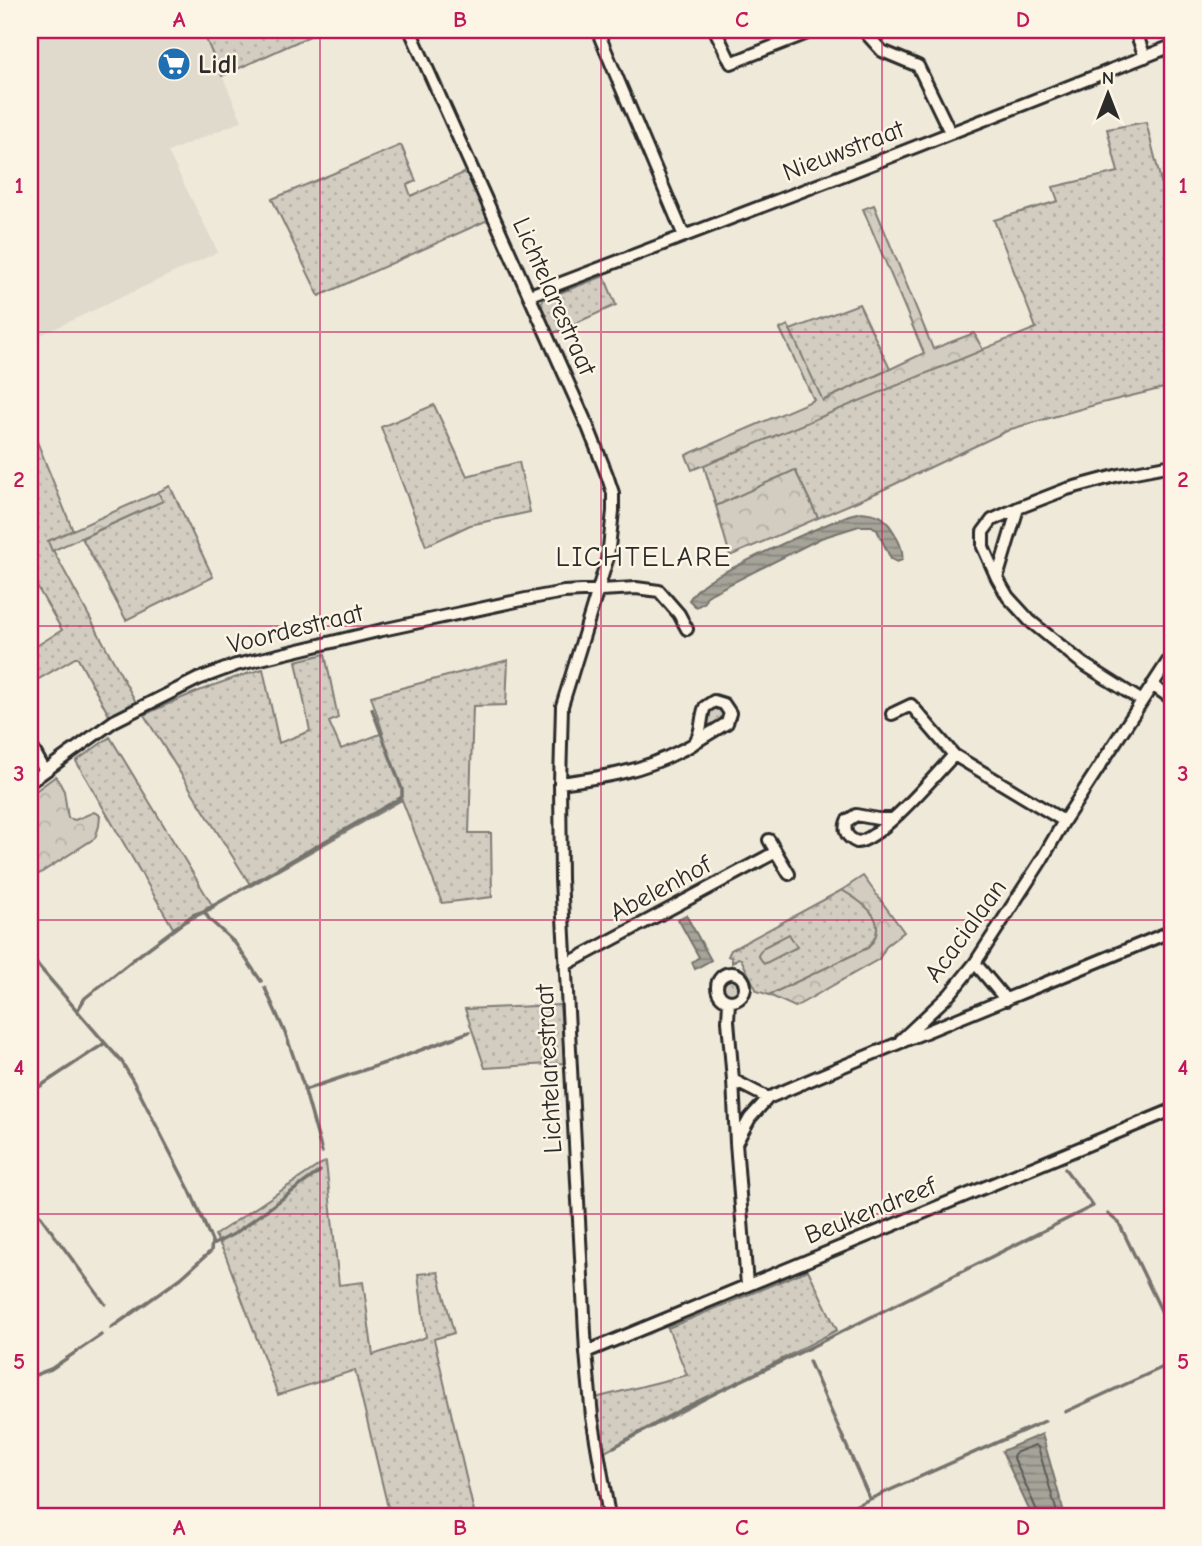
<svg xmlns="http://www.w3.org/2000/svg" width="1202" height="1546" font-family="'Comic Neue',sans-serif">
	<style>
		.built { fill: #e0dacc }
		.grass { fill: url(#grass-dots); stroke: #7e7c76; stroke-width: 2 }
		.forest { fill: url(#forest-crowns); stroke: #7e7c76; stroke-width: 2 }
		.pitch { fill: #d2cdc0; stroke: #7e7c76; stroke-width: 2 }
		.water { fill: url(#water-rules); stroke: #75736d; stroke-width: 2 }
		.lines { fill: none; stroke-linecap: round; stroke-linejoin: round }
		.shore { stroke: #5c5b57; stroke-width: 2 }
		.stream { stroke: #75736d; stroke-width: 3.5 }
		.minor-casing { stroke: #2b2b2b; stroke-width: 16 }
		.minor { stroke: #fcf5e5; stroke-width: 10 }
		.grid { fill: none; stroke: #c2185b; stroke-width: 2; stroke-opacity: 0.55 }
		.labels { text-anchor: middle; stroke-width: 5; stroke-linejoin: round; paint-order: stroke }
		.poi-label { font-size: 26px; font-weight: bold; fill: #2b2b2b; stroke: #fcf5e5; text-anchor: start }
		.street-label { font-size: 26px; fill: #2b2b2b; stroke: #fcf5e5 }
		.neighbourhood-label { font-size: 28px; letter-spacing: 2px; fill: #2b2b2b; stroke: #fcf5e5 }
		.neatline { fill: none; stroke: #c2185b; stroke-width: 2.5 }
		.grid-label { font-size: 23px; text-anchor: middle; font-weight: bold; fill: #c2185b }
	</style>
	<defs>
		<pattern id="grass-dots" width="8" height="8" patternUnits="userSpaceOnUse" patternTransform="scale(1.75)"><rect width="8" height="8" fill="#d2cdc0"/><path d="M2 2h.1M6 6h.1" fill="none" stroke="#b4b0a5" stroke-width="1.8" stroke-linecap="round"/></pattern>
		<pattern id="forest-crowns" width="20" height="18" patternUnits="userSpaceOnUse" patternTransform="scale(1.75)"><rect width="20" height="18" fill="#d2cdc0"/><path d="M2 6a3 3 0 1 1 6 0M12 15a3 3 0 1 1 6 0" fill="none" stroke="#b4b0a5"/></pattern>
		<pattern id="water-rules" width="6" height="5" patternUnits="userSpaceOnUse" patternTransform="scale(1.75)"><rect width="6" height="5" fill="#a6a399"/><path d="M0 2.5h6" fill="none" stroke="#87857d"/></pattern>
	</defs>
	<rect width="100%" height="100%" fill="#efe9da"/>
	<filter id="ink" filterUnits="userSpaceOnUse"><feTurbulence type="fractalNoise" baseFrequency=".0143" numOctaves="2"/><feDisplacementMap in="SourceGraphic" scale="14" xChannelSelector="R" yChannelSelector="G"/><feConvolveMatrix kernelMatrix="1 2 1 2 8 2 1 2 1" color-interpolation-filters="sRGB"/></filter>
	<g filter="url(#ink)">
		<!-- built -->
		<path class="built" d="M30 30H202L242 121 168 152 218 252 30 340Z"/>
		<!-- grass -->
		<path class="grass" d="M202 30H323L222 76Z
			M1146 122 1172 225V386L1098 404 1011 429 876 493 818 518 795 470 716 506 704 466 854 401 1036 328 994 220 1058 201 1053 187 1118 172 1107 129Z
			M401 145 416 181 407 185 411 196 466 172 488 220 319 296 272 199Z
			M604 276 616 305 552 334 542 307 541 303 544 299Z
			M859 304 890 369 822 401 790 330Z
			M434 405 467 476 519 462 530 512 470 525 426 546 381 427Z
			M30 424 73 531 48 541 137 704 111 719 77 657 30 684V650L62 630 32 578 30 579Z
			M170 486 213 577 126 620 82 538 162 501 158 492Z
			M325 654 338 718 329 722 341 749 383 733 371 696 508 660 506 705 473 706 469 833H491L492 897 442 903 402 800 251 886 144 715C184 696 221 681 263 669L279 743 310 731 296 661Z
			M719 705 725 711V717L712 727 707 726 705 724 708 708Z
			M110 737 214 908 173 928 76 761Z
			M842 890C864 903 892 921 868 948L769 995 757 991 741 959 738 958 732 963V958L728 956 731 950Z
			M722 987a9 9 0 1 1 18 0a9 9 0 1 1-18 0Z
			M560 1005 565 1063 485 1068 465 1009Z
			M326 1162 339 1285 363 1282 373 1355 426 1337 418 1274 438 1272 454 1333 434 1339 474 1512 462 1516H390L355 1370 278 1395 225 1254 215 1235 321 1164Z
			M808 1270 837 1330 603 1453 595 1398 687 1375 668 1328Z"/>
		<!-- forest -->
		<path class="forest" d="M874 205 933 349 974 333 983 350 692 470 686 455 814 400 780 329 788 325 823 401 924 353 863 209Z
			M795 470 818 518 730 556 716 506Z
			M158 492 163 501 52 551 48 541Z
			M56 776 64 791 68 818 75 820 94 812 100 815 99 826 95 838 34 877 30 870V795Z
			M863 876 904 932 887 945 879 959 795 1007 769 995 868 948C892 921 864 903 842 890Z"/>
		<!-- pitch -->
		<path class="pitch" d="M789 934 797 947 764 964 758 955 764 947Z"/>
		<!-- water -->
		<path class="water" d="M861 512C868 513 877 513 883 518 892 527 905 548 902 560L897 562 891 559 877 530 872 526H859L821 538 712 593 706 597 705 602 696 607 689 600C702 580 723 573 743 563 777 545 813 530 849 515Z
			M686 915 711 960 695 969 692 962 699 957 678 919Z
			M1042 1434 1065 1516H1032L1002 1451Z"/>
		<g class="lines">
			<!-- shore -->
			<path class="shore" d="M1038 1516 1037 1511 1013 1456 1015 1453 1035 1445 1038 1447 1058 1516"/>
			<!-- stream -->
			<path class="stream" d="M204 911 209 919 235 943 261 981
				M30 956 105 1043
				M265 988 286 1035 303 1084 322 1152
				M77 1011 85 998 134 959 193 915 204 911 402 797V789L372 709
				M30 1080 36 1089 105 1043 122 1062 137 1088 190 1191 212 1241 211 1251 181 1278 111 1328
				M304 1090 394 1060 469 1032
				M30 1202 105 1304
				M1108 1214 1119 1223 1172 1333
				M212 1245 234 1234 320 1171
				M809 1361 870 1499
				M30 1377 51 1369 101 1335
				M1065 1412 1172 1363
				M614 1447 682 1409 803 1351 1093 1206 1065 1169
				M832 1516 1045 1421
				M1164 1516 1172 1513"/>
			<defs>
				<path id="minor" d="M410 30 588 427 607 475 613 493V511L608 557 562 706 560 783 561 879 586 1352 592 1417 609 1516
					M597 30 684 236
					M715 30 731 63 815 30
					M863 30 882 51 918 66 950 132
					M1135 30 1145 57
					M530 295 841 176 1172 46
					M997 578 1018 508
					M1152 685 1172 699
					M1142 701 1082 663 1030 621 1008 597 997 578 983 547V532L992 520 1018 508 1067 489 1119 475 1172 465
					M892 714 911 705 954 755 1064 821
					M30 744 45 771
					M30 782 114 721 198 679 236 665 382 630 526 599 564 592 636 588 659 591 679 614 687 629
					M560 783C604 777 640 772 680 751 684 749 691 746 694 743 703 734 700 717 705 707L714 701 724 704 730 713 727 723 694 743
					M893 819H878L856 815 847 821C843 831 847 838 857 842 880 841 937 773 954 755
					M769 840 789 874
					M975 963 1006 1000
					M565 965 776 852
					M717 987a14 14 0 1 1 28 0a14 14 0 1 1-28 0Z
					M729 1001 728 1021 733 1080 768 1098C902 1040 1038 987 1172 931
					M901 1040 950 994 975 963 1041 861 1064 821 1172 655
					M733 1080 736 1143 747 1285
					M736 1143 750 1118 768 1098
					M586 1352 1172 1110"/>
			</defs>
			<!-- minor casing -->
			<use href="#minor" class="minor-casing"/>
			<!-- minor -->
			<use href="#minor" class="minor"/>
		</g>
	</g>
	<!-- grid -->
	<path class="grid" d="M320 30V1516M601 30V1516M882 30V1516M30 332H1172M30 626H1172M30 920H1172M30 1214H1172"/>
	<!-- icons -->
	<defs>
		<symbol id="supermarket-disc" viewBox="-11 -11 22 22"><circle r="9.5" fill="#1f6fb2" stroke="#fcf5e5"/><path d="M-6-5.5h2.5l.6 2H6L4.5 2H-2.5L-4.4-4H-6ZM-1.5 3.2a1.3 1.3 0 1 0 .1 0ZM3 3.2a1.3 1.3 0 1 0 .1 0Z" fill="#fff"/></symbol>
	</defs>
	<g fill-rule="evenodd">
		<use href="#supermarket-disc" x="155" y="45" width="38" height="38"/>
	</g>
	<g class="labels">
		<!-- poi labels -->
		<g class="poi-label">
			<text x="198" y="73">Lidl</text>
		</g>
		<!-- street labels -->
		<g class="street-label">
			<text transform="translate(843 150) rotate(-21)" y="9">Nieuwstraat</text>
			<text transform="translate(555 296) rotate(66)" y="9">Lichtelarestraat</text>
			<text transform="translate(295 628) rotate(-14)" y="9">Voordestraat</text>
			<text transform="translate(660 888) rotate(-28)" y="9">Abelenhof</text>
			<text transform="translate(965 930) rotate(-54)" y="9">Acacialaan</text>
			<text transform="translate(548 1069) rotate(-93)" y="9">Lichtelarestraat</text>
			<text transform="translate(870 1210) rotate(-22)" y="9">Beukendreef</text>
		</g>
		<!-- neighbourhood labels -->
		<g class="neighbourhood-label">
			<text x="644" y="566">LICHTELARE</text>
		</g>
	</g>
	<!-- margin -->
	<rect width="1202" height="1546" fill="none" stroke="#fcf5e5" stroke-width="77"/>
	<!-- north arrow -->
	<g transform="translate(1108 94)" stroke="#fcf5e5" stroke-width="5" paint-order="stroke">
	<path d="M0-5L12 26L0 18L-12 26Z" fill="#2b2b2b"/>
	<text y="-10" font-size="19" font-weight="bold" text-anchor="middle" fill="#2b2b2b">N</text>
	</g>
	<rect x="38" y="38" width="1126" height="1470" class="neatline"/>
	<g class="grid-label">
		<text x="179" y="27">A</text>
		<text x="460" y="27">B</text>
		<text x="742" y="27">C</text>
		<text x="1023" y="27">D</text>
		<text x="19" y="193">1</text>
		<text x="1183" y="193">1</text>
		<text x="19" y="487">2</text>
		<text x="1183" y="487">2</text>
		<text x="19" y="781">3</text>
		<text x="1183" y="781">3</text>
		<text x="19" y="1075">4</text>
		<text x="1183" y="1075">4</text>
		<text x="19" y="1369">5</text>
		<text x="1183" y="1369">5</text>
		<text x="179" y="1535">A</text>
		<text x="460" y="1535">B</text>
		<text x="742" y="1535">C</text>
		<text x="1023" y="1535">D</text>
	</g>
</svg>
